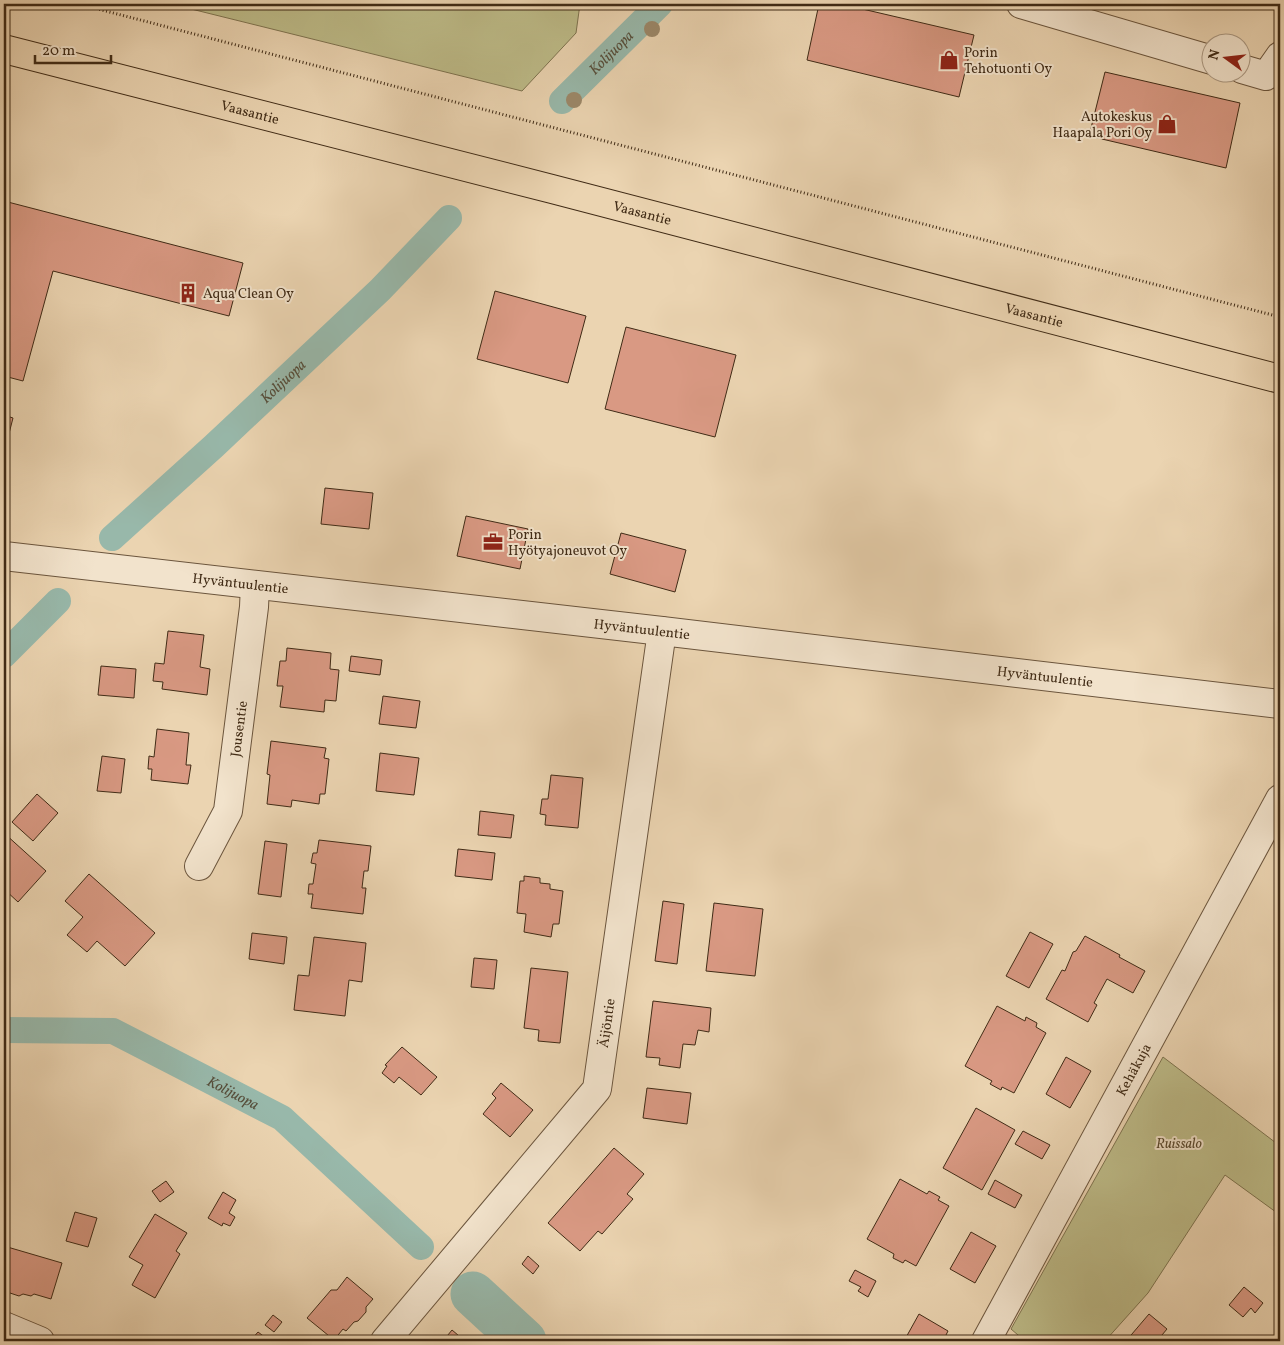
<svg xmlns="http://www.w3.org/2000/svg" width="1284" height="1345" font-family="Vollkorn,serif">
	<style>
		.green { fill: #bdbb88; stroke: #7e734f }
		.lines { fill: none; stroke-linecap: round; stroke-linejoin: round }
		.canal { stroke: #98b8aa; stroke-width: 26 }
		.river { stroke: #98b8aa; stroke-width: 45 }
		.building { fill: #d99983; stroke: #402b16 }
		.minor-casing { stroke: #6b553d; stroke-width: 30 }
		.major-casing { stroke: #402b16; stroke-width: 30 }
		.path { stroke: #402b16; stroke-width: 3; stroke-dasharray: 1 2.5; stroke-linecap: butt }
		.minor { stroke: #f2e3cc; stroke-width: 28 }
		.major { stroke: #ebd4b1; stroke-width: 28 }
		.tree { fill: #9b8768 }
		.labels { text-anchor: middle; stroke-width: 4; stroke-linejoin: round; paint-order: stroke }
		.poi-label { font-size: 14px; fill: #402b16; stroke: #f2e3cc; text-anchor: start }
		.street-label { font-size: 14px; fill: #402b16; stroke: #f2e3cc }
		.park-label { font-size: 14px; font-style: italic; fill: #59482d; stroke: #f2e3cc }
		.water-label { font-size: 15px; font-style: italic; fill: #564e3b; stroke: #f2e3cc }
	</style>
	<rect width="100%" height="100%" fill="#ebd4b1"/>
	<filter id="stains"><feTurbulence type="fractalNoise" baseFrequency=".004" numOctaves="4"/><feColorMatrix values="0 0 0 0 .2 0 0 0 0 .09 0 0 0 0 .02 0 0 0 .5 -.17"/></filter>
	<radialGradient id="worn" r=".72"><stop offset=".6" stop-color="#630" stop-opacity="0"/><stop offset="1" stop-color="#630" stop-opacity=".3"/></radialGradient>
	<!-- green -->
	<path class="green" d="M171 4H580L576 33 522 91Z
		M1163 1057 1280 1146V1215L1225 1175 1148 1293 1105 1341H1025L1011 1329Z"/>
	<g class="lines">
		<!-- canal -->
		<g class="canal">
			<path id="s1" d="M562 101 660 4"/>
			<path id="s2" d="M112 538 214 446 380 290 449 218"/>
			<path d="M4 655 58 601"/>
			<path id="s3" d="M4 1030 113 1031 282 1118 421 1247"/>
		</g>
		<!-- river -->
		<path class="river" d="M473 1294 524 1341"/>
	</g>
	<!-- building -->
	<path class="building" d="M819 4H841L974 35 959 97 807 60Z
		M1105 72 1240 103 1226 168 1089 136Z
		M4 201 243 263 229 316 53 271 23 381 4 376Z
		M495 291 586 316 568 383 477 359Z
		M626 327 736 355 715 437 605 409Z
		M4 415 13 418 4 453Z
		M325 488 373 493 369 529 321 524Z
		M466 516 528 529 520 569 457 556Z
		M621 533 686 550 675 592 610 574Z
		M168 631 204 635 200 667 210 669 207 695 162 689 163 682 153 681 155 663 164 664Z
		M287 648 331 653 330 669 339 670 336 701 325 700 324 712 280 707 283 686H277L280 661H286Z
		M351 656 382 660 380 675 349 671Z
		M101 666 136 669 134 698 98 695Z
		M383 696 420 701 416 728 379 724Z
		M157 729 189 733 186 765H191L188 784 151 780 152 769H148L149 756 154 757Z
		M271 741 326 748 324 758 329 759 325 794H320L319 804 292 800 291 807 267 804 270 775 267 774Z
		M380 753 419 758 414 795 376 791Z
		M102 756 125 759 121 793 97 791Z
		M551 775 583 778 578 828 545 825 546 815 540 814 542 799H548Z
		M37 794 58 813 33 841 12 822Z
		M480 811 514 815 511 838 478 835Z
		M4 833 46 871 18 902 4 889Z
		M319 840 371 846 368 871H364L362 888H366L363 914 311 908 313 894H308L309 884H313L316 864 311 863 313 853H317Z
		M265 841 287 844 281 897 258 894Z
		M458 849 495 853 492 880 455 876Z
		M89 874 155 933 125 966 97 941 87 952 67 935 83 917 65 901Z
		M524 876 540 878V883L550 884V889L563 891 559 924H553L551 937 524 932 526 914 517 913 520 881H524Z
		M663 901 684 904 677 964 655 961Z
		M714 903 763 909 755 976 706 971Z
		M1030 932 1053 944 1029 988 1006 976Z
		M252 933 287 937 284 964 249 959Z
		M1085 936 1120 955 1119 957 1145 971 1133 993 1107 979 1094 1003 1097 1005 1088 1022 1046 999 1062 970 1065 971 1073 952 1076 951Z
		M314 937 366 943 362 982 349 980 345 1016 294 1010 298 975 309 976Z
		M474 958 497 960 494 989 471 987Z
		M531 968 568 972 560 1043 538 1041 539 1030 524 1028Z
		M653 1001 711 1008 709 1032 698 1030 695 1045 683 1044 680 1068 659 1065 660 1058 646 1057Z
		M997 1006 1025 1021 1026 1017 1037 1023 1036 1027 1046 1033 1014 1093 1002 1087 1001 1090 990 1084 992 1081 965 1066Z
		M402 1047 437 1077 421 1095 399 1077 394 1083 382 1073 387 1066 385 1065Z
		M1066 1057 1091 1071 1070 1108 1046 1094Z
		M501 1083 533 1110 510 1137 483 1114 496 1098 492 1094Z
		M647 1088 691 1093 687 1124 643 1118Z
		M976 1108 1015 1130 982 1190 943 1168Z
		M1023 1131 1050 1145 1042 1159 1015 1144Z
		M614 1148 644 1174 627 1194 633 1199 602 1234 598 1231 580 1251 548 1223Z
		M900 1179 927 1194 929 1191 940 1197 938 1200 949 1206 916 1266 905 1260 903 1263 893 1258 894 1254 867 1239Z
		M995 1180 1022 1195 1015 1208 988 1194Z
		M166 1181 174 1192 160 1202 152 1191Z
		M223 1192 236 1200 229 1213 235 1217 230 1226 223 1223 222 1226 208 1218Z
		M75 1212 97 1218 88 1247 66 1241Z
		M155 1214 187 1233 176 1251 180 1254 155 1298 132 1285 143 1265 129 1257Z
		M971 1232 996 1246 975 1283 950 1269Z
		M4 1246 62 1263 51 1299 34 1294 31 1296 23 1294 19 1296 4 1291Z
		M528 1256 539 1266 533 1274 522 1264Z
		M855 1270 876 1281 868 1297 858 1291 861 1287 849 1281Z
		M347 1277 373 1299 366 1307V1312L358 1321 354 1322 346 1331 343 1329 334 1340 307 1318 331 1290H337Z
		M1244 1287 1263 1303 1255 1313 1251 1308 1243 1317 1229 1305Z
		M919 1314 948 1331 943 1341H904Z
		M1149 1314 1167 1329 1157 1341H1126Z
		M273 1315 282 1322 274 1332 265 1325Z
		M452 1330 465 1341H443Z
		M258 1332 266 1338 263 1341H252L251 1340Z"/>
	<g class="lines">
		<defs>
			<g id="minor">
				<path d="M1021 4 1212 60"/>
				<path d="M1242 69 1266 76 1280 56"/>
				<path id="s4" d="M4 556 662 631 1280 704"/>
				<path id="s5" d="M199 866 228 811 254 607 255 585"/>
				<path d="M4 1326 40 1341"/>
				<path id="s6" d="M385 1341 597 1089 662 631"/>
				<path id="s7" d="M986 1341 1280 799"/>
			</g>
			<g id="major">
				<path id="s8" d="M4 49 552 189 1280 379"/>
			</g>
		</defs>
		<!-- minor casing -->
		<use href="#minor" class="minor-casing"/>
		<!-- major casing -->
		<use href="#major" class="major-casing"/>
		<!-- path -->
		<path class="path" d="M79 4 1280 317"/>
		<!-- minor -->
		<use href="#minor" class="minor"/>
		<!-- major -->
		<use href="#major" class="major"/>
	</g>
	<!-- trees -->
	<g class="tree">
		<circle cx="652" cy="29" r="8"/>
		<circle cx="574" cy="100" r="8"/>
	</g>
	<!-- icons -->
	<defs>
		<symbol id="shop-bare" viewBox="-9 -9 18 18"><path d="M-5-2.5h2.3a2.7 3.5 0 0 1 5.4 0H5L5.5 6h-11ZM-1.5-2.5h3a1.5 2.3 0 0 0-3 0Z" fill="#8f2418" stroke="#f2e3cc" stroke-width="2.5" paint-order="stroke"/></symbol>
		<symbol id="building-bare" viewBox="-9 -9 18 18"><path d="M-4-6H4V6H1V3H-1V6H-4ZM-2.5-4.3h1.7v1.8h-1.7ZM.8-4.3h1.7v1.8H.8ZM-2.5-1h1.7V.8h-1.7ZM.8-1h1.7V.8H.8Z" fill="#8f2418" stroke="#f2e3cc" stroke-width="2.5" paint-order="stroke"/></symbol>
		<symbol id="office-bare" viewBox="-9 -9 18 18"><path d="M-6-3h4V-5.5h4V-3h4V5H-6ZM-1-4.5V-3h2v-1.5ZM-6 0V1H6V0Z" fill="#8f2418" stroke="#f2e3cc" stroke-width="2.5" paint-order="stroke"/></symbol>
	</defs>
	<g fill-rule="evenodd">
		<use href="#shop-bare" x="935" y="46" width="28" height="28"/>
		<use href="#shop-bare" x="1153" y="110" width="28" height="28"/>
		<use href="#building-bare" x="174" y="279" width="28" height="28"/>
		<use href="#office-bare" x="479" y="528" width="28" height="28"/>
	</g>
	<g class="labels">
		<!-- poi labels -->
		<g class="poi-label">
			<text x="964" y="57">Porin<tspan x="964" dy="16">Tehotuonti Oy</tspan></text>
			<text x="1152" y="121" text-anchor="end">Autokeskus<tspan x="1152" dy="16">Haapala Pori Oy</tspan></text>
			<text x="203" y="298">Aqua Clean Oy</text>
			<text x="508" y="539">Porin<tspan x="508" dy="16">Hyötyajoneuvot Oy</tspan></text>
		</g>
		<!-- street labels -->
		<g class="street-label">
			<text dy="5" stroke="none"><textPath href="#s8" startOffset="254">Vaasantie</textPath></text>
			<text dy="5" stroke="none"><textPath href="#s8" startOffset="659">Vaasantie</textPath></text>
			<text dy="5" stroke="none"><textPath href="#s8" startOffset="1064">Vaasantie</textPath></text>
			<text dy="5" stroke="none"><textPath href="#s4" startOffset="238">Hyväntuulentie</textPath></text>
			<text dy="5" stroke="none"><textPath href="#s4" startOffset="642">Hyväntuulentie</textPath></text>
			<text dy="5" stroke="none"><textPath href="#s4" startOffset="1048">Hyväntuulentie</textPath></text>
			<text dy="5" stroke="none"><textPath href="#s5" startOffset="145">Jousentie</textPath></text>
			<text dy="5" stroke="none"><textPath href="#s6" startOffset="396">Äijöntie</textPath></text>
			<text dy="5" stroke="none"><textPath href="#s7" startOffset="309">Kehäkuja</textPath></text>
		</g>
		<!-- park labels -->
		<g class="park-label">
			<text x="1179" y="1148">Ruissalo</text>
		</g>
		<!-- water labels -->
		<g class="water-label">
			<text dy="5" stroke="none"><textPath href="#s1" startOffset="69">Kolijuopa</textPath></text>
			<text dy="5" stroke="none"><textPath href="#s2" startOffset="232">Kolijuopa</textPath></text>
			<text dy="5" stroke="none"><textPath href="#s3" startOffset="244">Kolijuopa</textPath></text>
		</g>
	</g>
	<!-- margin -->
	<rect width="1284" height="1345" fill="none" stroke="#ebd4b1" stroke-width="20"/>
	<rect x="5" y="5" width="1274" height="1335" fill="none" stroke="#402b16" stroke-width="2.5"/>
	<rect x="10" y="10" width="1264" height="1325" fill="none" stroke="#402b16"/>
	<!-- north arrow -->
	<g transform="translate(1226 58) rotate(285)"><circle r="24" fill="#f2e3cc" stroke="#ab9983"/>
	<path d="M0-4L9 19L0 12L-9 19Z" fill="#8f2418"/>
	<text y="-8" font-size="14" font-weight="bold" text-anchor="middle" fill="#402b16">N</text>
	</g>
	<!-- scale -->
	<path d="M35 55v8h76v-8" fill="none" stroke="#402b16" stroke-width="2.5"/>
	<text x="42" y="55" font-size="15" fill="#402b16" stroke="#f2e3cc" stroke-width="4" paint-order="stroke">20 m</text>
	<rect width="100%" height="100%" filter="url(#stains)"/>
	<rect width="100%" height="100%" fill="url(#worn)"/>
</svg>
